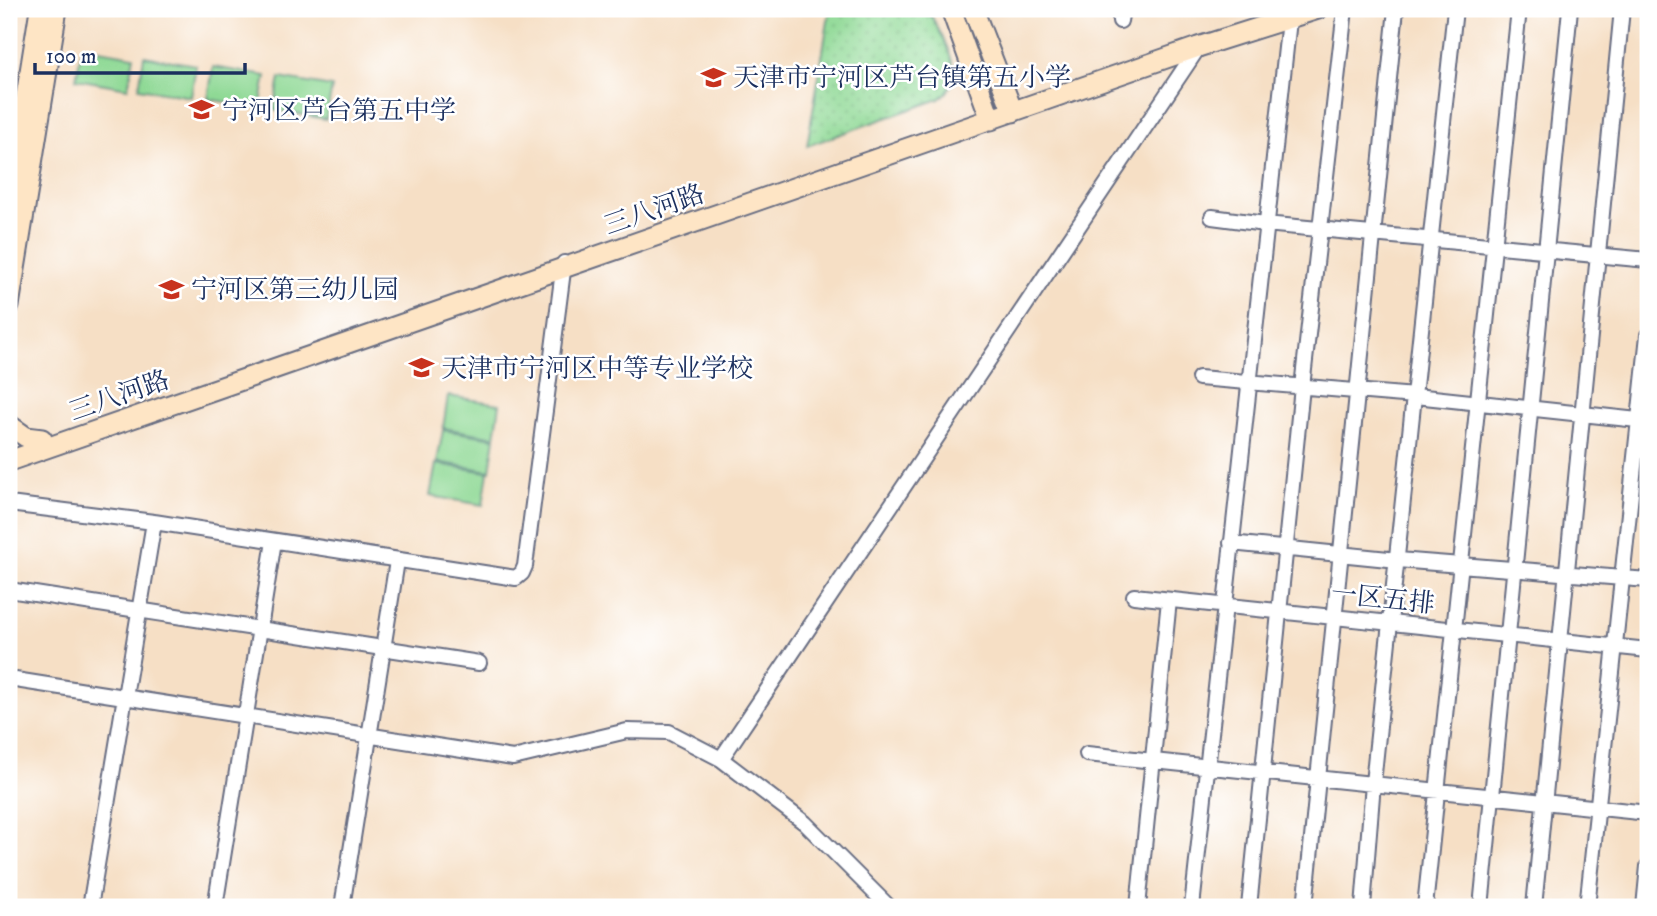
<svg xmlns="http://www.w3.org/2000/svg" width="1657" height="916" font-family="'IM FELL DW Pica','Noto Serif SC',serif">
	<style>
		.park { fill: url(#park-dots); stroke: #55847a; stroke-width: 2 }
		.pitch { fill: #8fd995; stroke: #55847a; stroke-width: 2 }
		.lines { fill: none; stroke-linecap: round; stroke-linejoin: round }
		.street-casing { stroke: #686d82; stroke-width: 18 }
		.secondary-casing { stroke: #686d82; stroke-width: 23 }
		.street { stroke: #fff; stroke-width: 14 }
		.secondary { stroke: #fee5c5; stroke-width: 19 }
		.labels { text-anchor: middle; stroke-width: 5; stroke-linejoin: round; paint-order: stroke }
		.poi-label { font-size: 26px; fill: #1b2f5e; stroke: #fff; text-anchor: start }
		.street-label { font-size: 26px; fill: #1b2f5e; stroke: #fff }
	</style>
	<defs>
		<pattern id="park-dots" width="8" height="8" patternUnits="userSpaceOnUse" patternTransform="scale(1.75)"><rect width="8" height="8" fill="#8fd995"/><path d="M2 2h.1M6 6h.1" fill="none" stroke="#7bbb83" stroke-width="1.8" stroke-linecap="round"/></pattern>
	</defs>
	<rect width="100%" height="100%" fill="#fff"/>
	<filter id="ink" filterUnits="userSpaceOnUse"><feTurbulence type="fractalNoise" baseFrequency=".0143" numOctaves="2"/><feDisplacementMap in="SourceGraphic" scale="14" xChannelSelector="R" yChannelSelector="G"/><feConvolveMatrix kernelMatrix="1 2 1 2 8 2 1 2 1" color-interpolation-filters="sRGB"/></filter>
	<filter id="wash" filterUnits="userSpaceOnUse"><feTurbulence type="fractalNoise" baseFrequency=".00686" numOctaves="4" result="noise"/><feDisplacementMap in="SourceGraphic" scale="28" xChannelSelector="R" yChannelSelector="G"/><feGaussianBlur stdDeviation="1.57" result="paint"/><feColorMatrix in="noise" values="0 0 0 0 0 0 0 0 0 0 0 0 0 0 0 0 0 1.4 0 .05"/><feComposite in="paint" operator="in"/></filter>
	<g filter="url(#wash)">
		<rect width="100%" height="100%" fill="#f6dfc5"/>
		<!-- park -->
		<path class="park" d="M830 9H928C940 35 972 78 939 99L807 146Z"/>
		<!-- pitch -->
		<path class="pitch" d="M82 47 134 56 128 88 76 79Z
			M144 56 196 65 191 97 139 88Z
			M213 67 266 76 260 108 208 99Z
			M280 78 332 87 326 119 274 110Z
			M448 396 500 404 495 437 443 428Z
			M443 430 495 438 490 471 437 462Z
			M436 464 488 472 483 505 430 496Z"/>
	</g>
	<g filter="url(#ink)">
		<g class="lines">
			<defs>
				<path id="street" d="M1120 21 1122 9
					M1212 217 1265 224 1648 260
					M1199 378 1415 396 1647 421
					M9 504 154 522 516 578 522 573 525 566 564 263
					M1231 543 1398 560 1648 580
					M9 590 479 663
					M1134 596 1648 650
					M9 679 513 758 627 731 669 732 721 759 805 823 889 907
					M1087 754 1648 813
					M721 759 1200 45
					M90 907 154 522
					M215 907 274 541
					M342 907 397 561
					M1138 907 1169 600
					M1192 907 1290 11
					M1249 907 1302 387 1345 9
					M1305 907 1396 9
					M1363 907 1373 783 1455 9
					M1425 907 1519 9
					M1481 907 1570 9
					M1534 907 1622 9
					M1587 907 1648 335
					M1644 907 1648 866"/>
				<path id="secondary" d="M951 9 991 120
					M973 9 1013 112
					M9 203 40 9
					M9 306 57 9
					M9 425 26 437 42 439
					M9 461 1198 47 1318 9"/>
			</defs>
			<!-- street casing -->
			<use href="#street" class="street-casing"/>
			<!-- secondary casing -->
			<use href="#secondary" class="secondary-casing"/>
			<!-- street -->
			<use href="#street" class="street"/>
			<!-- secondary -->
			<use href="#secondary" class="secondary"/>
		</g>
	</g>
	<!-- icons -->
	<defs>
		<symbol id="school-bare" viewBox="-9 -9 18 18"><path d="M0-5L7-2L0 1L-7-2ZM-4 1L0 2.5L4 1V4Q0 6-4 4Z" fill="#c8321e" stroke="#fff" stroke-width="2.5" paint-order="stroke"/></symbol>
	</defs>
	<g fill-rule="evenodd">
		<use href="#school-bare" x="696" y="60" width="35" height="35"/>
		<use href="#school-bare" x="184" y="92" width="35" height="35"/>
		<use href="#school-bare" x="154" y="272" width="35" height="35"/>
		<use href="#school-bare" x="404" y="350" width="35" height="35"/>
	</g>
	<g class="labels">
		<!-- poi labels -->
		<g class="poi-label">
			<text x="733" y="86">天津市宁河区芦台镇第五小学</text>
			<text x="222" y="119">宁河区芦台第五中学</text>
			<text x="191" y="298">宁河区第三幼儿园</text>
			<text x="441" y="377">天津市宁河区中等专业学校</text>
		</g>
		<!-- street labels -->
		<g class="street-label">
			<text transform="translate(654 209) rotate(-19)" y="9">三八河路</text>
			<text transform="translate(119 395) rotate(-19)" y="9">三八河路</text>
			<text transform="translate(1383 598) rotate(6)" y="9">一区五排</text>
		</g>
	</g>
	<!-- margin -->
	<rect width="1657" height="916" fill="none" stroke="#fff" stroke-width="35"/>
	<!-- scale -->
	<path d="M35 63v10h210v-10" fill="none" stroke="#1b2f5e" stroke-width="3.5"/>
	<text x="46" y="63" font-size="21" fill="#1b2f5e" stroke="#ffffff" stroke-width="5" paint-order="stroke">100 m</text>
</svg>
